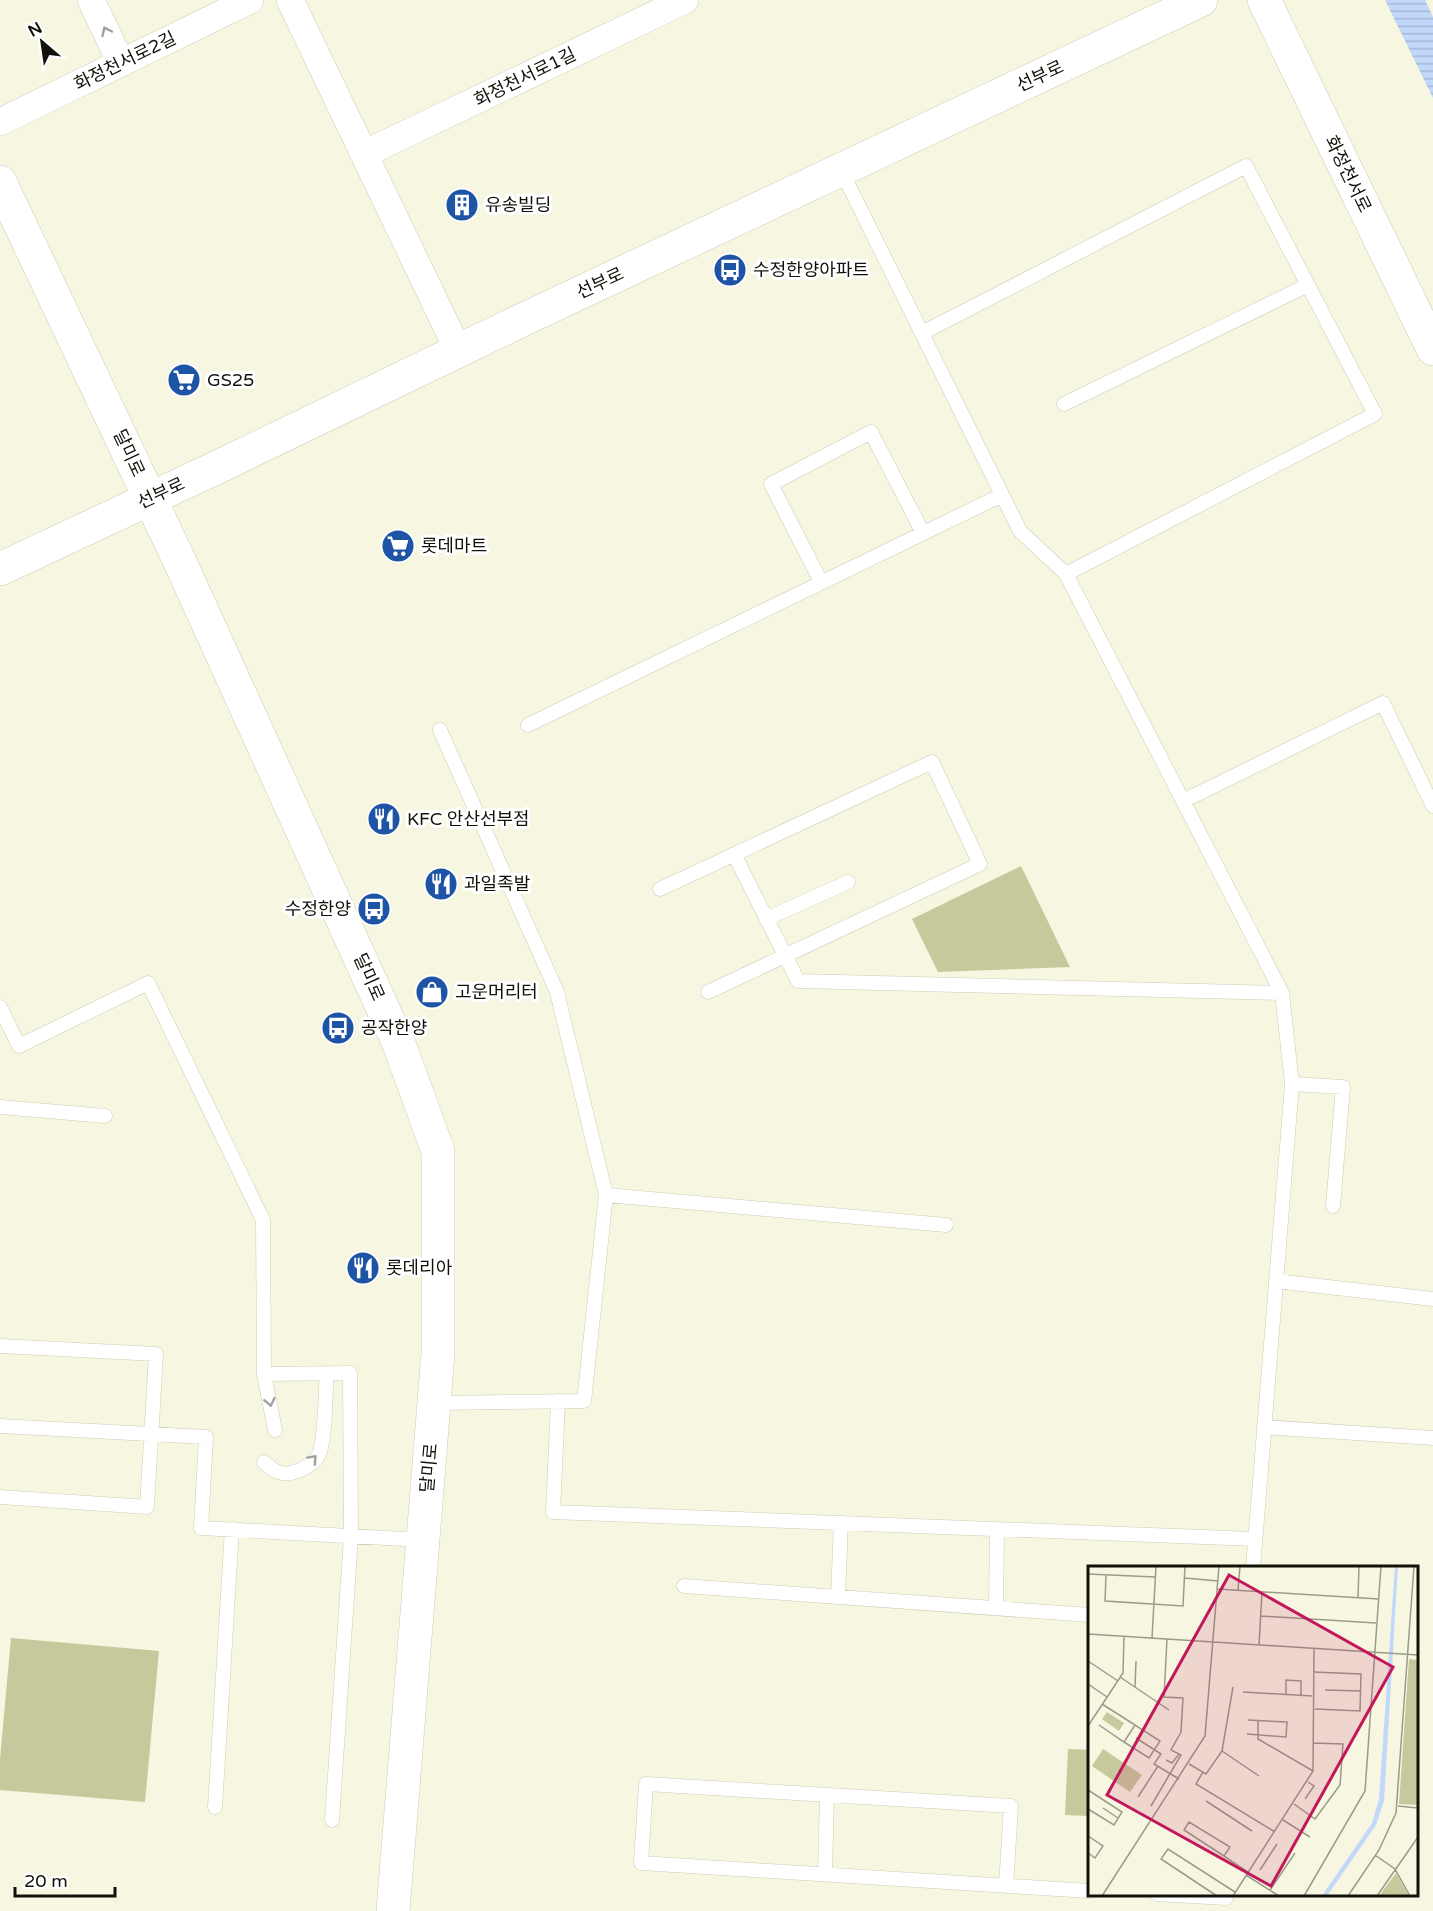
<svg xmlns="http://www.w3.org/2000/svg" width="1433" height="1911" font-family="'Varela Round','Noto Sans KR',sans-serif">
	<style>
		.park { fill: #c7c89c }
		.water { fill: url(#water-rules) }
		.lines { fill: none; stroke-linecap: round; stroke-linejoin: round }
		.service-casing { stroke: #cdcdb8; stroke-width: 15 }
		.minor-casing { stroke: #cdcdb8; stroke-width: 28 }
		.tertiary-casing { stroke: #cdcdb8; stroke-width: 34 }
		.secondary-casing { stroke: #cdcdb8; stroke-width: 34 }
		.service { stroke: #fff; stroke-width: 14 }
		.minor { stroke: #fff; stroke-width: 27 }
		.tertiary { stroke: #fff; stroke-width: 33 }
		.secondary { stroke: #fff; stroke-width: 33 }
		.oneway { stroke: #a0a09d }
		.labels { text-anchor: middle; stroke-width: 6; stroke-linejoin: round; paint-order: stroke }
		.street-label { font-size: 18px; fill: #12120b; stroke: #fff }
		.poi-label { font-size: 18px; fill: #12120b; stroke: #fff; text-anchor: start }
		.inset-road { fill: none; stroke: #9b9b8b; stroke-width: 1.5 }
		.view { fill: #c2185b; fill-opacity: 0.15; stroke: #c2185b; stroke-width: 3 }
		.inset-edge { fill: none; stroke: #12120b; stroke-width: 3 }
	</style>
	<defs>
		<pattern id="water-rules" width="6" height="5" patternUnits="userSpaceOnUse" patternTransform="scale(1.5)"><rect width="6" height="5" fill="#c1d8fa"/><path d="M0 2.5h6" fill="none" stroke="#a5b8d5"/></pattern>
	</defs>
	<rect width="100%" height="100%" fill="#f6f6e1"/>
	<!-- park -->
	<path class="park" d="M1021 866 1070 967 938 972 912 919Z
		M11 1638 159 1651 145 1802 0 1790V1759Z
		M1068 1749 1089 1750V1816L1065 1815Z"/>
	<!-- water -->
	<path class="water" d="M1385 0H1425L1433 17V98Z"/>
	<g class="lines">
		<defs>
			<path id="service" d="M841 170 1020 531 1066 574 1282 993 1292 1084 1253 1568
				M922 333 1246 166 1375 414 1066 574
				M1064 404 1308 285
				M821 582 771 484 871 432 923 533
				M528 725 1002 495
				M1183 801 1383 703 1433 806
				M734 854 798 981 1282 993
				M660 889 932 762 980 864 708 992
				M766 919 848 882
				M0 1007 19 1046 148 983 263 1220 264 1374 350 1373 351 1536 332 1820
				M1292 1084 1343 1087 1333 1206
				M0 1107 105 1116
				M606 1195 946 1225
				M1276 1281 1433 1299
				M0 1346 156 1354 147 1507 0 1497
				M264 1374 275 1430
				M558 1401 553 1512 1255 1539
				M434 1403 584 1401 606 1195 557 992 440 730
				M0 1426 206 1437 201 1528 423 1540
				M1264 1427 1433 1438
				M264 1462C275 1472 283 1477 297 1471 304 1469 312 1463 317 1458 326 1447 325 1391 327 1374
				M684 1586 1090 1615
				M838 1597 841 1523
				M996 1608 997 1529
				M215 1807 232 1529
				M825 1874 827 1795
				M1006 1886 1011 1806 646 1784 641 1863 1090 1891
				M1157 1894 1226 1898"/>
			<path id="minor" d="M91 0 121 63
				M290 0 458 350
				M0 122 250 0
				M364 154 685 0"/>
			<path id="tertiary" d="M1264 0 1433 349
				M0 182 180 562 399 1044 438 1151V1353L393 1911"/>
			<path id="secondary" d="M0 569 222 465 518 322 1201 0"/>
		</defs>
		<!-- service casing -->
		<use href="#service" class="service-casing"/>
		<!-- minor casing -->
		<use href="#minor" class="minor-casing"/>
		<!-- tertiary casing -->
		<use href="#tertiary" class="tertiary-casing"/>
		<!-- secondary casing -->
		<use href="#secondary" class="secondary-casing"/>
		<!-- service -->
		<use href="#service" class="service"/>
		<!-- minor -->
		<use href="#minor" class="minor"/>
		<!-- tertiary -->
		<use href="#tertiary" class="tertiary"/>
		<!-- secondary -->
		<use href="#secondary" class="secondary"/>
	</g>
	<!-- one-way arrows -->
	<defs><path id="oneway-chevron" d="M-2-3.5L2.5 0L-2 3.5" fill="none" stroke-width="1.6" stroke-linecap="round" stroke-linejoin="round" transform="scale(1.5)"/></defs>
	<g class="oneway">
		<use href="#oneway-chevron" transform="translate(106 31) rotate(-115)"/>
		<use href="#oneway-chevron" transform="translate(270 1402) rotate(78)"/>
		<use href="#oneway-chevron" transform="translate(313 1459) rotate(-47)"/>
	</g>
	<!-- icons -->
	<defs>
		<symbol id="building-disc" viewBox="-11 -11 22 22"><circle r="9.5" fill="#1e54a6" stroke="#fff"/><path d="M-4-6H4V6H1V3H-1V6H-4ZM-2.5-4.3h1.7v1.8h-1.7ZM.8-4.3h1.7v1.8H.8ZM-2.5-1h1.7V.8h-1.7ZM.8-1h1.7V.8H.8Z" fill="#fff"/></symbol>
		<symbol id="bus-disc" viewBox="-11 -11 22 22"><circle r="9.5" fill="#1e54a6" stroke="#fff"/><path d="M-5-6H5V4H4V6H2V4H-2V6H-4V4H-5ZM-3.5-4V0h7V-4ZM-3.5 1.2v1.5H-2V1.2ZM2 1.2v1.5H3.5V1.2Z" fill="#fff"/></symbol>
		<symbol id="supermarket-disc" viewBox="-11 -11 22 22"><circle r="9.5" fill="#1e54a6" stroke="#fff"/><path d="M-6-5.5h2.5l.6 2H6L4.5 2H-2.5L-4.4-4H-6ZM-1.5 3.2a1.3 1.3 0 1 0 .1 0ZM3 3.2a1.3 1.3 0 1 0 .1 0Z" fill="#fff"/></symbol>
		<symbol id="restaurant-disc" viewBox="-11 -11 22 22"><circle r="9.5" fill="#1e54a6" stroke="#fff"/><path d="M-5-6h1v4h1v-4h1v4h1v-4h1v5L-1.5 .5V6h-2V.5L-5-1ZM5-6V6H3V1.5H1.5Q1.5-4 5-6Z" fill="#fff"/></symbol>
		<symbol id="shop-disc" viewBox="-11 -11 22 22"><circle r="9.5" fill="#1e54a6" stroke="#fff"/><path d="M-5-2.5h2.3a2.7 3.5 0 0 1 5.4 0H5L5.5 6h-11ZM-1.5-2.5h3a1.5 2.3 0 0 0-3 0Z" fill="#fff"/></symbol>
	</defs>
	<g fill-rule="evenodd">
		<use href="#building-disc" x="443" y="186" width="38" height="38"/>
		<use href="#bus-disc" x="711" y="251" width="38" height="38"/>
		<use href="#supermarket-disc" x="165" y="361" width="38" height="38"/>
		<use href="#supermarket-disc" x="379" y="527" width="38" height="38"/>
		<use href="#restaurant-disc" x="365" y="800" width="38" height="38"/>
		<use href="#restaurant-disc" x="422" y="865" width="38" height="38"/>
		<use href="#bus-disc" x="355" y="890" width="38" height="38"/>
		<use href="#shop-disc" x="413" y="973" width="38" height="38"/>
		<use href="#bus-disc" x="319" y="1009" width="38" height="38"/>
		<use href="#restaurant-disc" x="344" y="1249" width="38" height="38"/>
	</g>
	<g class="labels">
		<!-- street labels -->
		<g class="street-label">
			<text transform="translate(125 61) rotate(-26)" y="6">화정천서로2길</text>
			<text transform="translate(1040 76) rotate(-25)" y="6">선부로</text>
			<text transform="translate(525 77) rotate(-26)" y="6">화정천서로1길</text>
			<text transform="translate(1348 174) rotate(64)" y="6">화정천서로</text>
			<text transform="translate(600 283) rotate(-25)" y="6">선부로</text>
			<text transform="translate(129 453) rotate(65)" y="6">달미로</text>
			<text transform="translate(161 493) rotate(-25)" y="6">선부로</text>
			<text transform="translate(369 977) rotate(66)" y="6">달미로</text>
			<text transform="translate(429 1468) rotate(-85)" y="6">달미로</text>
		</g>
		<!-- poi labels -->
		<g class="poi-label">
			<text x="485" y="211">유송빌딩</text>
			<text x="753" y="276">수정한양아파트</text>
			<text x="207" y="386">GS25</text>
			<text x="421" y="552">롯데마트</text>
			<text x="407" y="825">KFC 안산선부점</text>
			<text x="464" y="890">과일족발</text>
			<text x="351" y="915" text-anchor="end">수정한양</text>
			<text x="455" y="998">고운머리터</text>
			<text x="361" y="1034">공작한양</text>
			<text x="386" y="1274">롯데리아</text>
		</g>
	</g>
	<!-- overview -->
	<g transform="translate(1088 1566)">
		<rect width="330" height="330" fill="#f6f6e1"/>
		<path d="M321 93 330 94V239L311 238ZM19 146 36 157 31 165 14 153ZM15 183 54 209 42 226 4 200ZM308 307 321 330H291Z" fill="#c7c89c"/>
		<path d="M307 0H310L296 235 288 259 239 330H234L284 257 291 233Z" fill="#c1d8fa"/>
		<path class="inset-road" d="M0 8 67 11M18 9 17 35 95 40 97 0M97 12 130 15M129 23 291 33M150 24 152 0M270 32 271 0M173 50 288 57M0 68 330 89M64 72 68 0M171 79 174 26M0 95 30 115M225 106 273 108 272 145 227 143M32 111 81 144M0 118 19 131M47 121 48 95M237 124 273 125M155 126 224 130M198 129V114L213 115V129M14 138 47 159M170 154V173L225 205M11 159 36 176 61 192 72 175 47 159 36 176M0 160 35 107 36 70M159 168 198 171 199 156 160 154M48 172 73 188 66 198 91 213M134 185 171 210M78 194 84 197 91 188M101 198 118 208 134 185 145 121M115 206 108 218 187 266M0 224 34 246 26 259 0 243M50 231 70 200M217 233 226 220 220 216M118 235 164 265M206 238 227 253 252 219 255 178 225 177M63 240 93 189 83 184 93 166 95 132 76 131 79 73M310 240 330 242M15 242 30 252M195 254 222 271M0 270 15 280 7 292 0 287M287 289 307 303 322 330M136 290 142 281 101 256 96 264 136 290 160 306M172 304 189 278M158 309 191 330M182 324 207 287M14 330 117 170 131 0M129 330 73 293 80 283 147 326M145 330 225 205 226 82M216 330 277 225 293 0M260 330 291 284 308 247 326 0M289 330 330 271"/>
		<path class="view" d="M141 9 305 101 183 320 19 229Z"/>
		<rect width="330" height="330" class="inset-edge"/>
	</g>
	<!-- north arrow -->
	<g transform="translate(42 42) rotate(331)" stroke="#ffffff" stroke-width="4.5" paint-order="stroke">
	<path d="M0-4.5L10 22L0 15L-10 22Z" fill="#12120b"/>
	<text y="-9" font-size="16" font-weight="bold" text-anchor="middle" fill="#12120b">N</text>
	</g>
	<!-- scale -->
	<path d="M15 1887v9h100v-9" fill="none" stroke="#12120b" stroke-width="3"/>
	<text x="24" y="1887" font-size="18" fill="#12120b" stroke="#ffffff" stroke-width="4.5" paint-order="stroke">20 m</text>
</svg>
